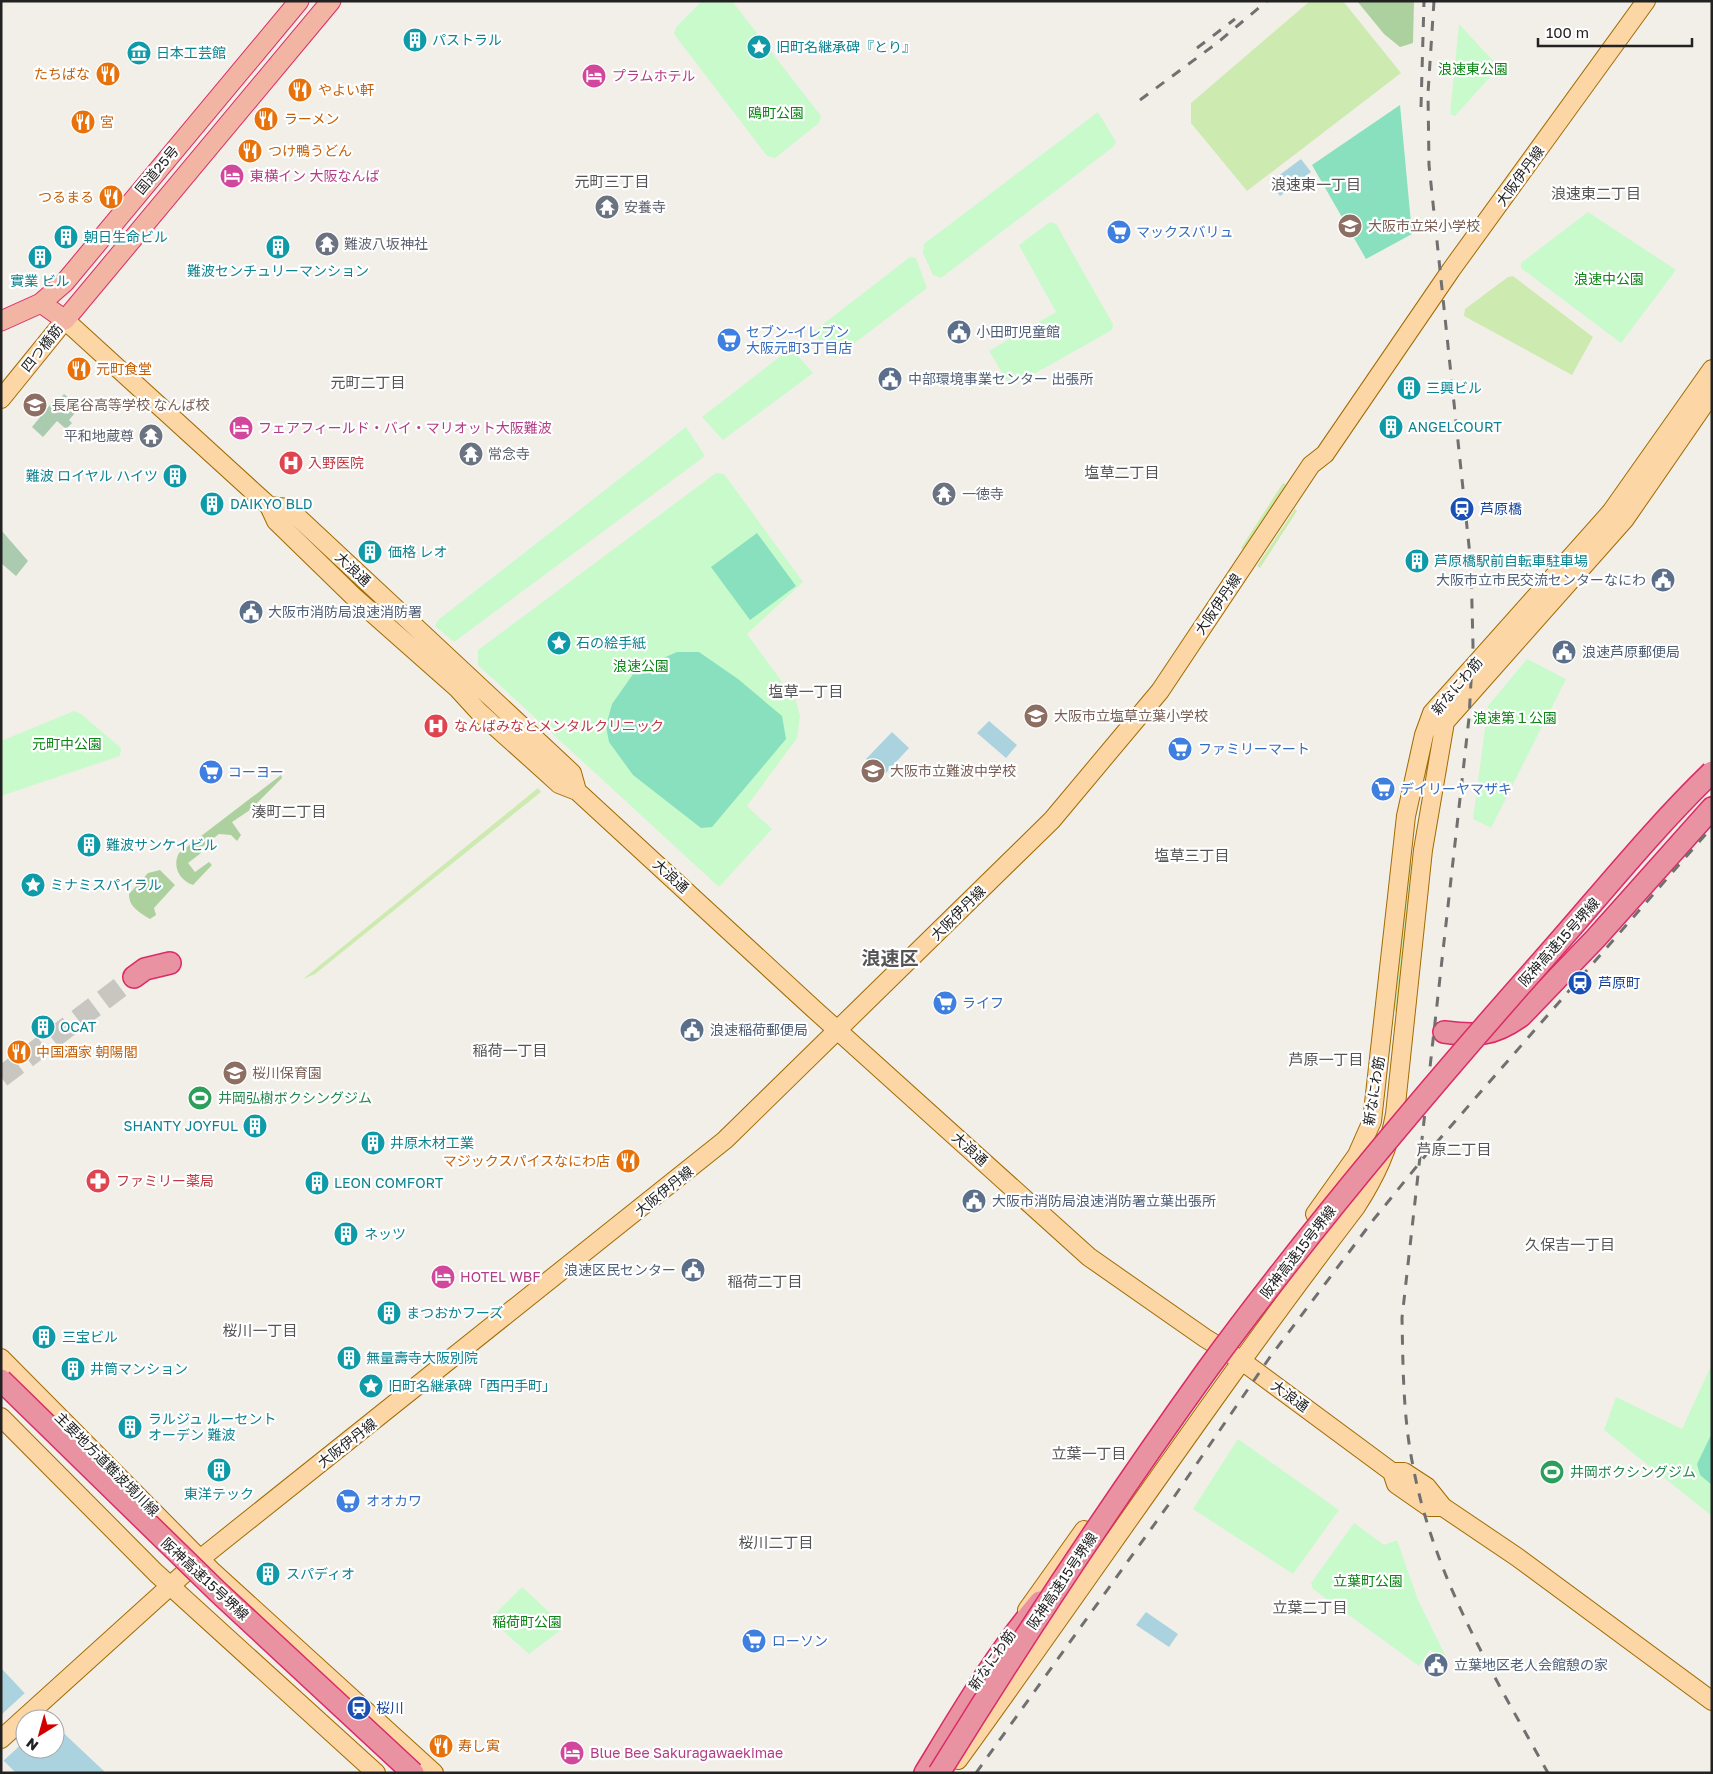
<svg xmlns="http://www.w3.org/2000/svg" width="1713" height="1774" font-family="'Golos Text','Noto Sans JP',sans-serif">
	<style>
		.grass { fill: #cdebb0 }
		.forest { fill: #add19e }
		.cemetery { fill: #aacbaf }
		.park { fill: #c8facc }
		.pitch { fill: #88e0be }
		.water { fill: #aad3df }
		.pier { fill: #f2efe9 }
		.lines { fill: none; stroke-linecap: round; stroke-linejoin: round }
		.motorway-tunnel { stroke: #c8c6c1; stroke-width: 21; stroke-dasharray: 21 11; stroke-linecap: butt }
		.primary-casing { stroke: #a06b00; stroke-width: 20 }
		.trunk-casing { stroke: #dc2a67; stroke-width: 21 }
		.motorway-casing { stroke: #dc2a67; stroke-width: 24 }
		.primary { stroke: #fcd6a4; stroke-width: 18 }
		.trunk { stroke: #f2b4a3; stroke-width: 19 }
		.motorway { stroke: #e892a2; stroke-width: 21 }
		.rail { stroke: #707070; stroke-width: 3; stroke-dasharray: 10 10; stroke-linecap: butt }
		.motorway-bridge-casing { stroke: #dc2a67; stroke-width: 24; stroke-linecap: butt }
		.motorway-bridge { stroke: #e892a2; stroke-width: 21 }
		.labels { text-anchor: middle; stroke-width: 4.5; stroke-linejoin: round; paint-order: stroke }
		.culture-label { font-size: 14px; fill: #0d838f; stroke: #fff; text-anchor: start }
		.park-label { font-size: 14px; fill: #0c8416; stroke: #fff }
		.food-label { font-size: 14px; fill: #c56008; stroke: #fff; text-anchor: start }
		.hotel-label { font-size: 14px; fill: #b23c85; stroke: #fff; text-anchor: start }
		.street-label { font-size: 14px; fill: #222; stroke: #fff }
		.worship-label { font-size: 14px; fill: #5b616d; stroke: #fff; text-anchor: start }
		.education-label { font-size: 14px; fill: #785e54; stroke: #fff; text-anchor: start }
		.shop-label { font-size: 14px; fill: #366cbe; stroke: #fff; text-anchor: start }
		.service-label { font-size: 14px; fill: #4e5e75; stroke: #fff; text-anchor: start }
		.health-label { font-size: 14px; fill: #be3a42; stroke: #fff; text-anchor: start }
		.transit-label { font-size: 14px; fill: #164399; stroke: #fff; text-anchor: start }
		.leisure-label { font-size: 14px; fill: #27864d; stroke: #fff; text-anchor: start }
		.neighbourhood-label { font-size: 15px; fill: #555; stroke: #fff }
		.district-label { font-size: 19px; font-weight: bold; fill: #555; stroke: #fff }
	</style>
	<rect width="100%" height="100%" fill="#f2efe9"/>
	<!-- grass -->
	<path class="grass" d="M1310 1H1343L1401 73 1247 191 1191 123V103Z
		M1513 276 1593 337 1572 375 1464 316 1465 309 1508 277Z
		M1283 483 1287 485 1244 550 1241 548Z
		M1295 509 1297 511 1260 568 1257 566Z
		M538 788 541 792 315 974 303 979Z
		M1414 863 1399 1012 1394 1011 1409 865Z"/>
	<!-- forest -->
	<path class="forest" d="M1357 1H1414L1413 43 1400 47 1384 34Z
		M281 775 282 778 250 810 232 822 241 835 237 841 231 835 219 834 202 847 201 853 188 863 195 872 209 862 212 865 193 885C179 880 172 866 179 853Z
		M160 870 175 885 154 908 156 915 150 919C139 912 129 907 129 894L148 873Z"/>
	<!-- cemetery -->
	<path class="cemetery" d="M64 394 69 398 65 403 75 413 69 420 72 423 66 429 57 421 43 437 32 427 54 400 57 402Z
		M1 530 28 561 16 576 1 563Z"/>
	<!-- park -->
	<path class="park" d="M702 1H732L821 116 819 123 775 158 767 156 674 34 676 27Z
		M1459 24 1499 67 1455 116 1450 114Z
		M1098 112 1116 142 1113 147 941 278 933 275 923 253 924 244Z
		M1588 212 1676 270 1621 343 1521 268V263Z
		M1050 222 1056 224 1113 324 1112 330 1014 385 1009 384 989 351 1056 312 1019 245Z
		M910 257 916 258 927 288 835 358 813 332Z
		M791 348 813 373 723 440 702 417Z
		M686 427 705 456 454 642 435 626 438 620Z
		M716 473 724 474 803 582 747 634 796 701 800 716 797 738 747 806 772 829 719 887 478 665V650Z
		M1527 659 1566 679 1491 828 1473 819 1488 706Z
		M74 711 81 714 121 748 120 756 1 796V741Z
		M1712 1364V1516L1604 1430 1616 1397 1682 1429Z
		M1238 1439 1339 1510 1293 1574 1193 1509Z
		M1354 1523 1384 1545 1397 1540 1418 1600 1449 1663 1430 1650 1419 1666 1313 1589 1311 1583Z
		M522 1587 562 1624V1629L529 1654 490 1619Z"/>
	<!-- pitch -->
	<path class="pitch" d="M1400 105 1412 234 1366 259 1312 165Z
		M757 533 796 586 750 620 711 567Z
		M677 652H699L738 679 782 716 786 739 712 827 701 828 633 775 609 742 606 726 612 704 636 670Z
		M1712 1433V1485L1700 1475 1697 1464Z"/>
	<!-- water -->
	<path class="water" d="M1301 159 1311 172 1280 196 1270 182Z
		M989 721 1017 745 1006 758 977 733Z
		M892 732 909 748 884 775 866 759Z
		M1146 1612 1178 1634 1169 1647 1136 1625Z
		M1 1668 49 1719H25V1749H55V1725L106 1773H16L1 1758Z"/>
	<!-- pier -->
	<path class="pier" d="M26 1692 50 1718 25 1719V1741L2 1762 1 1715Z"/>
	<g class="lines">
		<!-- motorway-tunnel -->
		<path class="motorway-tunnel" d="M1 1077 134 977"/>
		<defs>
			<path id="primary" d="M1 399 65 320 269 506 276 521 353 596 457 688 479 712 547 773 559 784 577 791 816 1011 1089 1257 1205 1338 1242 1361 1392 1472H1404L1427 1487 1443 1507 1517 1557 1712 1701
				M269 506 288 508 572 773 577 791
				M1315 1214 1357 1155 1372 1121 1406 816 1424 735 1432 713 1611 512 1712 369
				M1 1358 213 1572 434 1773
				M1 1417 156 1573 376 1773
				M1392 1472 1396 1484 1429 1507H1443
				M1027 1610 1084 1530
				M1 1739 200 1559 725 1140 1052 820 1160 691 1311 465 1325 454 1451 270 1646 1
				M958 1760C1091 1577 1218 1387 1356 1207 1375 1177 1389 1149 1395 1114L1423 850 1445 722 1625 519 1712 393"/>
			<path id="trunk" d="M41 303 65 320 331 1
				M1 321 41 303 65 282 299 1"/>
			<path id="motorway" d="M134 977 145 969 170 963
				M1444 1032C1477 1036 1493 1036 1521 1016L1596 938 1712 808
				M925 1773C961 1714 996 1654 1040 1602"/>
		</defs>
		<!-- primary casing -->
		<use href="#primary" class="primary-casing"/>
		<!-- trunk casing -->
		<use href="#trunk" class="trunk-casing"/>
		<!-- motorway casing -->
		<use href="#motorway" class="motorway-casing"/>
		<!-- primary -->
		<use href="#primary" class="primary"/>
		<!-- trunk -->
		<use href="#trunk" class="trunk"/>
		<!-- motorway -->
		<use href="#motorway" class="motorway"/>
		<!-- rail -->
		<path class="rail" d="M1434 1 1428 93 1429 165 1471 565 1473 646 1469 718 1402 1318C1403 1367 1403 1417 1413 1466 1434 1578 1493 1674 1548 1773
			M1197 48 1235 19
			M1140 100 1217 43 1267 1
			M1421 107 1424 1
			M976 1773 1174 1497 1270 1357 1374 1219 1430 1150 1712 827"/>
		<defs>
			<path id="motorway-bridge" d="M1 1380 217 1591 413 1773
				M939 1773C1024 1636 1113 1501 1207 1370 1311 1228 1425 1093 1542 961 1598 898 1651 831 1712 772"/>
		</defs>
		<!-- motorway-bridge casing -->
		<use href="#motorway-bridge" class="motorway-bridge-casing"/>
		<!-- motorway-bridge -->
		<use href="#motorway-bridge" class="motorway-bridge"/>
	</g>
	<!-- icons -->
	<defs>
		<symbol id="building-disc" viewBox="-11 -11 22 22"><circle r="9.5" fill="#0f9aa8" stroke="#fff"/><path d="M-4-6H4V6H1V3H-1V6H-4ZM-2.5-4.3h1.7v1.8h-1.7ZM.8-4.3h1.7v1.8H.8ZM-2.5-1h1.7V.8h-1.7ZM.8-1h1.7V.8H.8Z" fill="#fff"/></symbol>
		<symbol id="sight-disc" viewBox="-11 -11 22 22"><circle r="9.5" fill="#0f9aa8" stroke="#fff"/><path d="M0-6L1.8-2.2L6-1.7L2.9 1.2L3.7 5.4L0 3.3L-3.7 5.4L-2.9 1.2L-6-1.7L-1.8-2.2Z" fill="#fff"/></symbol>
		<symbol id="museum-disc" viewBox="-11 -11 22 22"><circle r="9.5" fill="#0f9aa8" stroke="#fff"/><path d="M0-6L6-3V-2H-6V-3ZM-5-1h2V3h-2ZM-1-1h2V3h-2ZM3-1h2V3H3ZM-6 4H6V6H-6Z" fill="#fff"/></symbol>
		<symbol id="restaurant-disc" viewBox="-11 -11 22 22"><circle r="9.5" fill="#e8710a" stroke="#fff"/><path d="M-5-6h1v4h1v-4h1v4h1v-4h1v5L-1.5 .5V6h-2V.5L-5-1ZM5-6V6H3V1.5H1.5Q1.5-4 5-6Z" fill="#fff"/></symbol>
		<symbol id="hotel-disc" viewBox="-11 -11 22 22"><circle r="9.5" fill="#d1479c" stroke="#fff"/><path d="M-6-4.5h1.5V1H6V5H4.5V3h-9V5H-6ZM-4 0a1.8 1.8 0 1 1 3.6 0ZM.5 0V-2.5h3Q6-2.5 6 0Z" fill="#fff"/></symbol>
		<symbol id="temple-disc" viewBox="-11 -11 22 22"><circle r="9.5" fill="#6b7280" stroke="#fff"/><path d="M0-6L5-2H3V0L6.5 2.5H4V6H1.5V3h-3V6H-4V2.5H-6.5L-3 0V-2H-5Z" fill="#fff"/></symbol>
		<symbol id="school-disc" viewBox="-11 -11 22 22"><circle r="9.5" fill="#8d6e63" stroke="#fff"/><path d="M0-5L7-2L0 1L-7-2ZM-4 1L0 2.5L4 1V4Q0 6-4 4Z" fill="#fff"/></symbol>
		<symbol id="supermarket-disc" viewBox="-11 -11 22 22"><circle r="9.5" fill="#3f7fe0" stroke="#fff"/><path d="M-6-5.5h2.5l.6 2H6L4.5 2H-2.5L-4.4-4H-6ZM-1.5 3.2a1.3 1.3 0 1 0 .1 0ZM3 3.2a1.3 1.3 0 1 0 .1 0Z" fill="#fff"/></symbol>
		<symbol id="civic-disc" viewBox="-11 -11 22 22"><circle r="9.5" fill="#5c6f8a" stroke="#fff"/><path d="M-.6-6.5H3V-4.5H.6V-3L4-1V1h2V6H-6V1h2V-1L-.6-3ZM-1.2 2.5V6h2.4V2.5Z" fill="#fff"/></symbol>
		<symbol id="hospital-disc" viewBox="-11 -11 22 22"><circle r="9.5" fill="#e0444e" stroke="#fff"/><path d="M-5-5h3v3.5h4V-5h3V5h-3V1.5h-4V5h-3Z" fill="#fff"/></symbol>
		<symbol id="station-disc" viewBox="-11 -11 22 22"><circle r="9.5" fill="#1a4fb4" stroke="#fff"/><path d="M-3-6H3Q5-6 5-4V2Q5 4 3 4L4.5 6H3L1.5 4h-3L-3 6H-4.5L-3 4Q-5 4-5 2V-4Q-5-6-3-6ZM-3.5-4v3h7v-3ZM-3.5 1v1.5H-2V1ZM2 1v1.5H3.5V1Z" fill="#fff"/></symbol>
		<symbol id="stadium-disc" viewBox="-11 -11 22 22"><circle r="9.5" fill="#2e9e5b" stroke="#fff"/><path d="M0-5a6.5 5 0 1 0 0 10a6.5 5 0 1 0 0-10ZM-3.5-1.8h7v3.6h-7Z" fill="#fff"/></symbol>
		<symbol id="pharmacy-disc" viewBox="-11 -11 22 22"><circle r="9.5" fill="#e0444e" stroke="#fff"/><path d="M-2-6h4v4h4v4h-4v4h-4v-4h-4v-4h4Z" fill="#fff"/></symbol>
	</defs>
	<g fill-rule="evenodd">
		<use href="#building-disc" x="401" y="26" width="28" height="28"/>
		<use href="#sight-disc" x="745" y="33" width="28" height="28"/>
		<use href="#museum-disc" x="125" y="39" width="28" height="28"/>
		<use href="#restaurant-disc" x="94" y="60" width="28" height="28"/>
		<use href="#hotel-disc" x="580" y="62" width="28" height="28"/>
		<use href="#restaurant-disc" x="286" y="76" width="28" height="28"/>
		<use href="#restaurant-disc" x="252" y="105" width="28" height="28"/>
		<use href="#restaurant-disc" x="69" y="108" width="28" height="28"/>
		<use href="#restaurant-disc" x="236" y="137" width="28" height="28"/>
		<use href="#hotel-disc" x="218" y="162" width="28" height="28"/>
		<use href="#restaurant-disc" x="97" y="183" width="28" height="28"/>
		<use href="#temple-disc" x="593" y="193" width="28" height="28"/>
		<use href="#school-disc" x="1336" y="212" width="28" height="28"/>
		<use href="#supermarket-disc" x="1105" y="218" width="28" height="28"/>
		<use href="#building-disc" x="52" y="223" width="28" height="28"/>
		<use href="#temple-disc" x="313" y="230" width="28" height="28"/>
		<use href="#building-disc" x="264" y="233" width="28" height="28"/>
		<use href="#building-disc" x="26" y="243" width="28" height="28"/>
		<use href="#civic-disc" x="945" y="318" width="28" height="28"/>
		<use href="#supermarket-disc" x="715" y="326" width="28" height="28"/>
		<use href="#restaurant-disc" x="65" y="355" width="28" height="28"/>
		<use href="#civic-disc" x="876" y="365" width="28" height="28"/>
		<use href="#building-disc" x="1395" y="374" width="28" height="28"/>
		<use href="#school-disc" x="21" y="391" width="28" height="28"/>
		<use href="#building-disc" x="1377" y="413" width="28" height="28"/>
		<use href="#hotel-disc" x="227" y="414" width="28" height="28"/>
		<use href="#temple-disc" x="137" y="422" width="28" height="28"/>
		<use href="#temple-disc" x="457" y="440" width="28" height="28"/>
		<use href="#hospital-disc" x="277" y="449" width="28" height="28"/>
		<use href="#building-disc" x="161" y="462" width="28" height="28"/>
		<use href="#temple-disc" x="930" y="480" width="28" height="28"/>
		<use href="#building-disc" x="198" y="490" width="28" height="28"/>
		<use href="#station-disc" x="1448" y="495" width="28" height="28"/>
		<use href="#building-disc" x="356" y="538" width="28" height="28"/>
		<use href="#building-disc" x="1403" y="547" width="28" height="28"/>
		<use href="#civic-disc" x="1649" y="566" width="28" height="28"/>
		<use href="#civic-disc" x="237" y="598" width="28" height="28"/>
		<use href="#sight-disc" x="545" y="629" width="28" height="28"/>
		<use href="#civic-disc" x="1550" y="638" width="28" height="28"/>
		<use href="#school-disc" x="1022" y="702" width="28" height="28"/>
		<use href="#hospital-disc" x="422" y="712" width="28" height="28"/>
		<use href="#supermarket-disc" x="1166" y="735" width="28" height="28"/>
		<use href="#school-disc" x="859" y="757" width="28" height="28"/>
		<use href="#supermarket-disc" x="197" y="758" width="28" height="28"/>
		<use href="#supermarket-disc" x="1369" y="775" width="28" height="28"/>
		<use href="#building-disc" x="75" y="831" width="28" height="28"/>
		<use href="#sight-disc" x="19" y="871" width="28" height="28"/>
		<use href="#station-disc" x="1566" y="969" width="28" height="28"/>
		<use href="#supermarket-disc" x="931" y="989" width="28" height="28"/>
		<use href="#building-disc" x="29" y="1013" width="28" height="28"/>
		<use href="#civic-disc" x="678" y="1016" width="28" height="28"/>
		<use href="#restaurant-disc" x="5" y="1038" width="28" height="28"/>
		<use href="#school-disc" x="221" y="1059" width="28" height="28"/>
		<use href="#stadium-disc" x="186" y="1084" width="28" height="28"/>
		<use href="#building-disc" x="241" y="1112" width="28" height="28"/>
		<use href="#building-disc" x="359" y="1129" width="28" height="28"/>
		<use href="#restaurant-disc" x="614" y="1147" width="28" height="28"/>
		<use href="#pharmacy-disc" x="84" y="1167" width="28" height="28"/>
		<use href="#building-disc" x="303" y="1169" width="28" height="28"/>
		<use href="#civic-disc" x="960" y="1187" width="28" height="28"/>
		<use href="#building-disc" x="332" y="1220" width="28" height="28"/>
		<use href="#civic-disc" x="679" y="1256" width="28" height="28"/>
		<use href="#hotel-disc" x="429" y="1263" width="28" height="28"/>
		<use href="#building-disc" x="375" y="1299" width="28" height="28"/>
		<use href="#building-disc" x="30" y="1323" width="28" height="28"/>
		<use href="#building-disc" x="335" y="1344" width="28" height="28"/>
		<use href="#building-disc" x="59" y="1355" width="28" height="28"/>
		<use href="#sight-disc" x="357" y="1372" width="28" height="28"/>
		<use href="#building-disc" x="116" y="1413" width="28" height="28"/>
		<use href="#building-disc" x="205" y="1456" width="28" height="28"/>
		<use href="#stadium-disc" x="1538" y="1458" width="28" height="28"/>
		<use href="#supermarket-disc" x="334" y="1487" width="28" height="28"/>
		<use href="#building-disc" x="254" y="1560" width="28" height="28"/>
		<use href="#supermarket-disc" x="740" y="1627" width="28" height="28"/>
		<use href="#civic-disc" x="1422" y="1651" width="28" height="28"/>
		<use href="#station-disc" x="345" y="1694" width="28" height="28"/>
		<use href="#restaurant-disc" x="427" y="1732" width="28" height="28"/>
		<use href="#hotel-disc" x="558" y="1739" width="28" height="28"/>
	</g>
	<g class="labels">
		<!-- culture labels -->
		<g class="culture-label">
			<text x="432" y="45">パストラル</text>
			<text x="776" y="52">旧町名継承碑『とり』</text>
			<text x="156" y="58">日本工芸館</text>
			<text x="84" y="242">朝日生命ビル</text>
			<text x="278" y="276" text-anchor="middle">難波センチュリーマンション</text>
			<text x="40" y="286" text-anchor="middle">實業 ビル</text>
			<text x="1426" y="393">三興ビル</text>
			<text x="1408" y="432">ANGELCOURT</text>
			<text x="158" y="481" text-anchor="end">難波 ロイヤル ハイツ</text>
			<text x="230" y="509">DAIKYO BLD</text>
			<text x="388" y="557">価格 レオ</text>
			<text x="1434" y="566">芦原橋駅前自転車駐車場</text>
			<text x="576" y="648">石の絵手紙</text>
			<text x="106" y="850">難波サンケイビル</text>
			<text x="50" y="890">ミナミスパイラル</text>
			<text x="60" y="1032">OCAT</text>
			<text x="238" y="1131" text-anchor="end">SHANTY JOYFUL</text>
			<text x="390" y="1148">井原木材工業</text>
			<text x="334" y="1188">LEON COMFORT</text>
			<text x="364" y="1239">ネッツ</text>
			<text x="406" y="1318">まつおかフーズ</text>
			<text x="62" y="1342">三宝ビル</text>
			<text x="366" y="1363">無量壽寺大阪別院</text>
			<text x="90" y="1374">井筒マンション</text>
			<text x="388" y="1391">旧町名継承碑「西円手町」</text>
			<text x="148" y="1424">ラルジュ ルーセント<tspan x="148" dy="16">オーデン 難波</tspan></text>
			<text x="219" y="1499" text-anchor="middle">東洋テック</text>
			<text x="286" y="1579">スパディオ</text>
		</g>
		<!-- park labels -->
		<g class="park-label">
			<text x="1473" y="74">浪速東公園</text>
			<text x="776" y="118">鴎町公園</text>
			<text x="1609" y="284">浪速中公園</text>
			<text x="641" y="671">浪速公園</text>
			<text x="1515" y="723">浪速第１公園</text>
			<text x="67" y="749">元町中公園</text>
			<text x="1368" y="1586">立葉町公園</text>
			<text x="527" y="1627">稲荷町公園</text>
		</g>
		<!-- food labels -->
		<g class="food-label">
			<text x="90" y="79" text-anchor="end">たちばな</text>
			<text x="318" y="95">やよい軒</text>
			<text x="284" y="124">ラーメン</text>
			<text x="100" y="127">宮</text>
			<text x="268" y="156">つけ鴨うどん</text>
			<text x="94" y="202" text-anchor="end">つるまる</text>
			<text x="96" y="374">元町食堂</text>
			<text x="36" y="1057">中国酒家 朝陽閣</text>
			<text x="610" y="1166" text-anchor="end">マジックスパイスなにわ店</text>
			<text x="458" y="1751">寿し寅</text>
		</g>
		<!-- hotel labels -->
		<g class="hotel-label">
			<text x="612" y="81">プラムホテル</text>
			<text x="250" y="181">東横イン 大阪なんば</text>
			<text x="258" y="433">フェアフィールド・バイ・マリオット大阪難波</text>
			<text x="460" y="1282">HOTEL WBF</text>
			<text x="590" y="1758">Blue Bee Sakuragawaekimae</text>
		</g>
		<!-- street labels -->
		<g class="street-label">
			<text transform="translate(157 170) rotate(-50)" y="5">国道25号</text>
			<text transform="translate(1520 176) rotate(-54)" y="5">大阪伊丹線</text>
			<text transform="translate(42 348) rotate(-51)" y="5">四つ橋筋</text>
			<text transform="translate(353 569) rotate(43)" y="5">大浪通</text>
			<text transform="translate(1218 604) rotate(-56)" y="5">大阪伊丹線</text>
			<text transform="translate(1457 686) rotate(-50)" y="5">新なにわ筋</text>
			<text transform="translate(671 876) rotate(42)" y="5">大浪通</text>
			<text transform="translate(958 913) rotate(-45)" y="5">大阪伊丹線</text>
			<text transform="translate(1559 942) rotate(-48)" y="5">阪神高速15号堺線</text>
			<text transform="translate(1374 1091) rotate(-81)" y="5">新なにわ筋</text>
			<text transform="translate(970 1149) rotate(42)" y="5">大浪通</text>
			<text transform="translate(664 1191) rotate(-39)" y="5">大阪伊丹線</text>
			<text transform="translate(1298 1252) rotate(-52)" y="5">阪神高速15号堺線</text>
			<text transform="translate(1290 1396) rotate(36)" y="5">大浪通</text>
			<text transform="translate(347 1443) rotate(-38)" y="5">大阪伊丹線</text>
			<text transform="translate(107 1464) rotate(45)" y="5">主要地方道難波境川線</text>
			<text transform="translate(205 1579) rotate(43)" y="5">阪神高速15号堺線</text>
			<text transform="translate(1062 1581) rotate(-56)" y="5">阪神高速15号堺線</text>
			<text transform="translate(992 1660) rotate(-55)" y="5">新なにわ筋</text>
		</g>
		<!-- worship labels -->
		<g class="worship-label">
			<text x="624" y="212">安養寺</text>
			<text x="344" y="249">難波八坂神社</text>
			<text x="134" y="441" text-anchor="end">平和地蔵尊</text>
			<text x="488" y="459">常念寺</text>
			<text x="962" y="499">一徳寺</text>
		</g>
		<!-- education labels -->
		<g class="education-label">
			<text x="1368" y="231">大阪市立栄小学校</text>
			<text x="52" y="410">長尾谷高等学校 なんば校</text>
			<text x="1054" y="721">大阪市立塩草立葉小学校</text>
			<text x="890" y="776">大阪市立難波中学校</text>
			<text x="252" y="1078">桜川保育園</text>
		</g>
		<!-- shop labels -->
		<g class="shop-label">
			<text x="1136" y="237">マックスバリュ</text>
			<text x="746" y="337">セブン-イレブン<tspan x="746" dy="16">大阪元町3丁目店</tspan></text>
			<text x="1198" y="754">ファミリーマート</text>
			<text x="228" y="777">コーヨー</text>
			<text x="1400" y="794">デイリーヤマザキ</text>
			<text x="962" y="1008">ライフ</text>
			<text x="366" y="1506">オオカワ</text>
			<text x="772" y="1646">ローソン</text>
		</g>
		<!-- service labels -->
		<g class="service-label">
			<text x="976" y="337">小田町児童館</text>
			<text x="908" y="384">中部環境事業センター 出張所</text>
			<text x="1646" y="585" text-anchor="end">大阪市立市民交流センターなにわ</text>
			<text x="268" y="617">大阪市消防局浪速消防署</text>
			<text x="1582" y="657">浪速芦原郵便局</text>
			<text x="710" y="1035">浪速稲荷郵便局</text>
			<text x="992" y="1206">大阪市消防局浪速消防署立葉出張所</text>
			<text x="676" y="1275" text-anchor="end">浪速区民センター</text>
			<text x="1454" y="1670">立葉地区老人会館憩の家</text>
		</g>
		<!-- health labels -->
		<g class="health-label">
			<text x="308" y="468">入野医院</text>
			<text x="454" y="731">なんばみなとメンタルクリニック</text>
			<text x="116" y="1186">ファミリー薬局</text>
		</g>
		<!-- transit labels -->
		<g class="transit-label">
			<text x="1480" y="514">芦原橋</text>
			<text x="1598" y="988">芦原町</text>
			<text x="376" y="1713">桜川</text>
		</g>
		<!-- leisure labels -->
		<g class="leisure-label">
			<text x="218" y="1103">井岡弘樹ボクシングジム</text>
			<text x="1570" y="1477">井岡ボクシングジム</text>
		</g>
		<!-- neighbourhood labels -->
		<g class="neighbourhood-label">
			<text x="612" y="187">元町三丁目</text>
			<text x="1316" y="190">浪速東一丁目</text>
			<text x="1596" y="199">浪速東二丁目</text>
			<text x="368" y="388">元町二丁目</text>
			<text x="1122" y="478">塩草二丁目</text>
			<text x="806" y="697">塩草一丁目</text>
			<text x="289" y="817">湊町二丁目</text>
			<text x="1192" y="861">塩草三丁目</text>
			<text x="510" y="1056">稲荷一丁目</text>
			<text x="1326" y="1065">芦原一丁目</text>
			<text x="1454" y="1155">芦原二丁目</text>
			<text x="1570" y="1250">久保吉一丁目</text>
			<text x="765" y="1287">稲荷二丁目</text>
			<text x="260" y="1336">桜川一丁目</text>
			<text x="1089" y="1459">立葉一丁目</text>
			<text x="776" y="1548">桜川二丁目</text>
			<text x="1310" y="1613">立葉二丁目</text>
		</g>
		<!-- district labels -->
		<g class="district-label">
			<text x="890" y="965">浪速区</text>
		</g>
	</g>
	<!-- border -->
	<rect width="1713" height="1774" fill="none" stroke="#222222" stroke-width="5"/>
	<!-- north arrow -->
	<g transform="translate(40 1734) rotate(217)"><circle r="24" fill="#ffffff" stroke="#a7a7a7"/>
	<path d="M0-4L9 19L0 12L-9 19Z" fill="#d40000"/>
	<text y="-8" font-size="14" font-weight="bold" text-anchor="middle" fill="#222222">N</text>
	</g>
	<!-- scale -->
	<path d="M1538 38v8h154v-8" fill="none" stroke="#222222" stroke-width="2.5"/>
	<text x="1546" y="38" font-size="15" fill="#222222" stroke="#ffffff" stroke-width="4" paint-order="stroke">100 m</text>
</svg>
